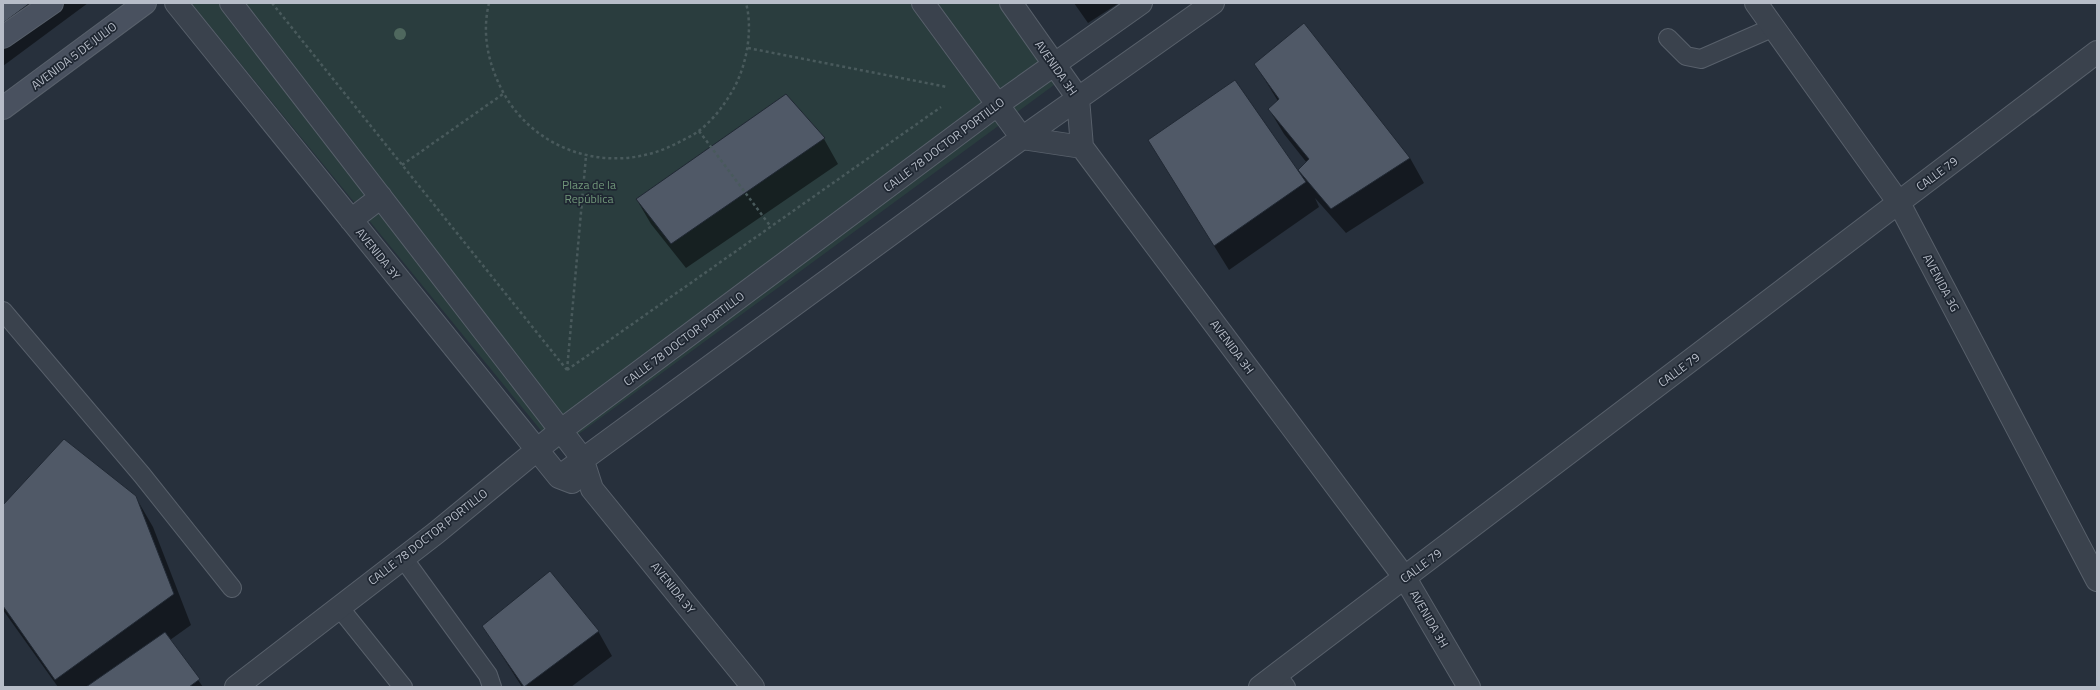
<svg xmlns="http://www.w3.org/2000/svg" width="2100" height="690" font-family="'Titillium Web',sans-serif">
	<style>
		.green { fill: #2a3d3e }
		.shadow { fill: #0007 }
		.building { fill: #505967; stroke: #212934 }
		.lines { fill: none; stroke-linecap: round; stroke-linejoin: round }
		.service-casing { stroke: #58606b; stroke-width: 20 }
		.minor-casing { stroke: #58606b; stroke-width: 24 }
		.secondary-casing { stroke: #58606b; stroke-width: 24 }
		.path { stroke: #495a5c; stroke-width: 2.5; stroke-dasharray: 3 3; stroke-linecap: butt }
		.service { stroke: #3a424d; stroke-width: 18 }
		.minor { stroke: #3a424d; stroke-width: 22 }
		.secondary { stroke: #49515f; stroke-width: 22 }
		.tree { fill: #4f685e }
		.labels { text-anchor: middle; stroke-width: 3.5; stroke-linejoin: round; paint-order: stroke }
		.street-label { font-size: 12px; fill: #b7bdc8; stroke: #1f2732 }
		.park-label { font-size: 12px; fill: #709679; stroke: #1f2732 }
	</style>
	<rect width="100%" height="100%" fill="#27303c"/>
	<!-- green -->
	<path class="green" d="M191 3H1020L1069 74 557 450Z"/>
	<!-- shadow -->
	<path class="shadow" d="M3 3H88L3 66Z
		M1074 3H1119L1088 23Z
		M1304 24 1410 158 1424 183 1346 233 1315 198 1319 207 1229 270 1149 141 1298 172 1307 163 1284 134 1269 109 1278 101 1255 64Z
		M786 95 824 139 838 164 686 268 651 224 637 200Z
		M135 496 153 527 191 625 170 640 203 687H58L3 610V506Z
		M483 626 598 631 612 656 571 687H522Z"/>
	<!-- building -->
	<path class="building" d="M3 3H30L3 23Z
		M1304 23 1410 158 1331 209 1298 170 1309 159 1268 109 1279 99 1254 64Z
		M1235 80 1306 182 1214 246 1148 140Z
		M786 94 825 138 671 244 636 199Z
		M64 439 136 496 174 594 55 680 3 606V505Z
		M550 571 599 631 524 687 482 626Z
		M165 632 200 679 189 687H86Z"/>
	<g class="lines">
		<defs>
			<path id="service" d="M1668 38 1686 56 1701 59 1774 27
				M3 311 142 475 232 588
				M403 558 488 675 492 687
				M339 607 403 687
				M1276 674 1286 687"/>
			<path id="minor" d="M176 3 559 477 572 482
				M231 3 582 458 592 489 753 687
				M923 3 1022 138 1082 147
				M1011 3 1078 98 1082 147 1405 578 1469 687
				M1756 3 1899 203 2097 580
				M351 220 381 197
				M559 477 1022 138 1213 3
				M236 687 436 533 560 431 997 105 1141 3
				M1260 687 2097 52"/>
			<path id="secondary" d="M3 37 52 3
				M3 108 145 3"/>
		</defs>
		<!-- service casing -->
		<use href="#service" class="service-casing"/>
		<!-- minor casing -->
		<use href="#minor" class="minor-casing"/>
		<!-- secondary casing -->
		<use href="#secondary" class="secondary-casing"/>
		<!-- path -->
		<path class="path" d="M272 3 567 370
			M489 3C483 28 486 53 496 77 525 151 612 180 681 141 687 138 694 135 700 130 714 119 725 104 734 88 747 64 753 29 746 3
			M748 48 947 87
			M699 131 771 227
			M402 165 503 94
			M567 370 941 107
			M567 370 586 156"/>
		<!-- service -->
		<use href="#service" class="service"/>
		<!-- minor -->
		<use href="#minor" class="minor"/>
		<!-- secondary -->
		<use href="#secondary" class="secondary"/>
	</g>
	<!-- trees -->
	<circle class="tree" cx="400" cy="34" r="6"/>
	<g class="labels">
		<!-- street labels -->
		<g class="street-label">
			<text transform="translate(74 56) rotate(-37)" y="4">AVENIDA 5 DE JULIO</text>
			<text transform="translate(1056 68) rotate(55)" y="4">AVENIDA 3H</text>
			<text transform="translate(944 145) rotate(-37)" y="4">CALLE 78 DOCTOR PORTILLO</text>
			<text transform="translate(1937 174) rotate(-37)" y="4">CALLE 79</text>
			<text transform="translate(378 254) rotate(51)" y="4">AVENIDA 3Y</text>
			<text transform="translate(1941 283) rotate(62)" y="4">AVENIDA 3G</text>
			<text transform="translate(684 339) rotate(-37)" y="4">CALLE 78 DOCTOR PORTILLO</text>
			<text transform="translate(1232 347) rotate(53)" y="4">AVENIDA 3H</text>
			<text transform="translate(1679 370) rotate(-37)" y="4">CALLE 79</text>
			<text transform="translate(428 537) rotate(-38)" y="4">CALLE 78 DOCTOR PORTILLO</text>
			<text transform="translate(1421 566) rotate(-37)" y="4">CALLE 79</text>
			<text transform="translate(673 588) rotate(51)" y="4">AVENIDA 3Y</text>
			<text transform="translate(1429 619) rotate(60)" y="4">AVENIDA 3H</text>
		</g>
		<!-- park labels -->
		<g class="park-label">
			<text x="589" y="189">Plaza de la<tspan x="589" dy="14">República</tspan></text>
		</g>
	</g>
	<!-- border -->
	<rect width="2100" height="690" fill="none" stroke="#b7bdc8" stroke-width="8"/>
</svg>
